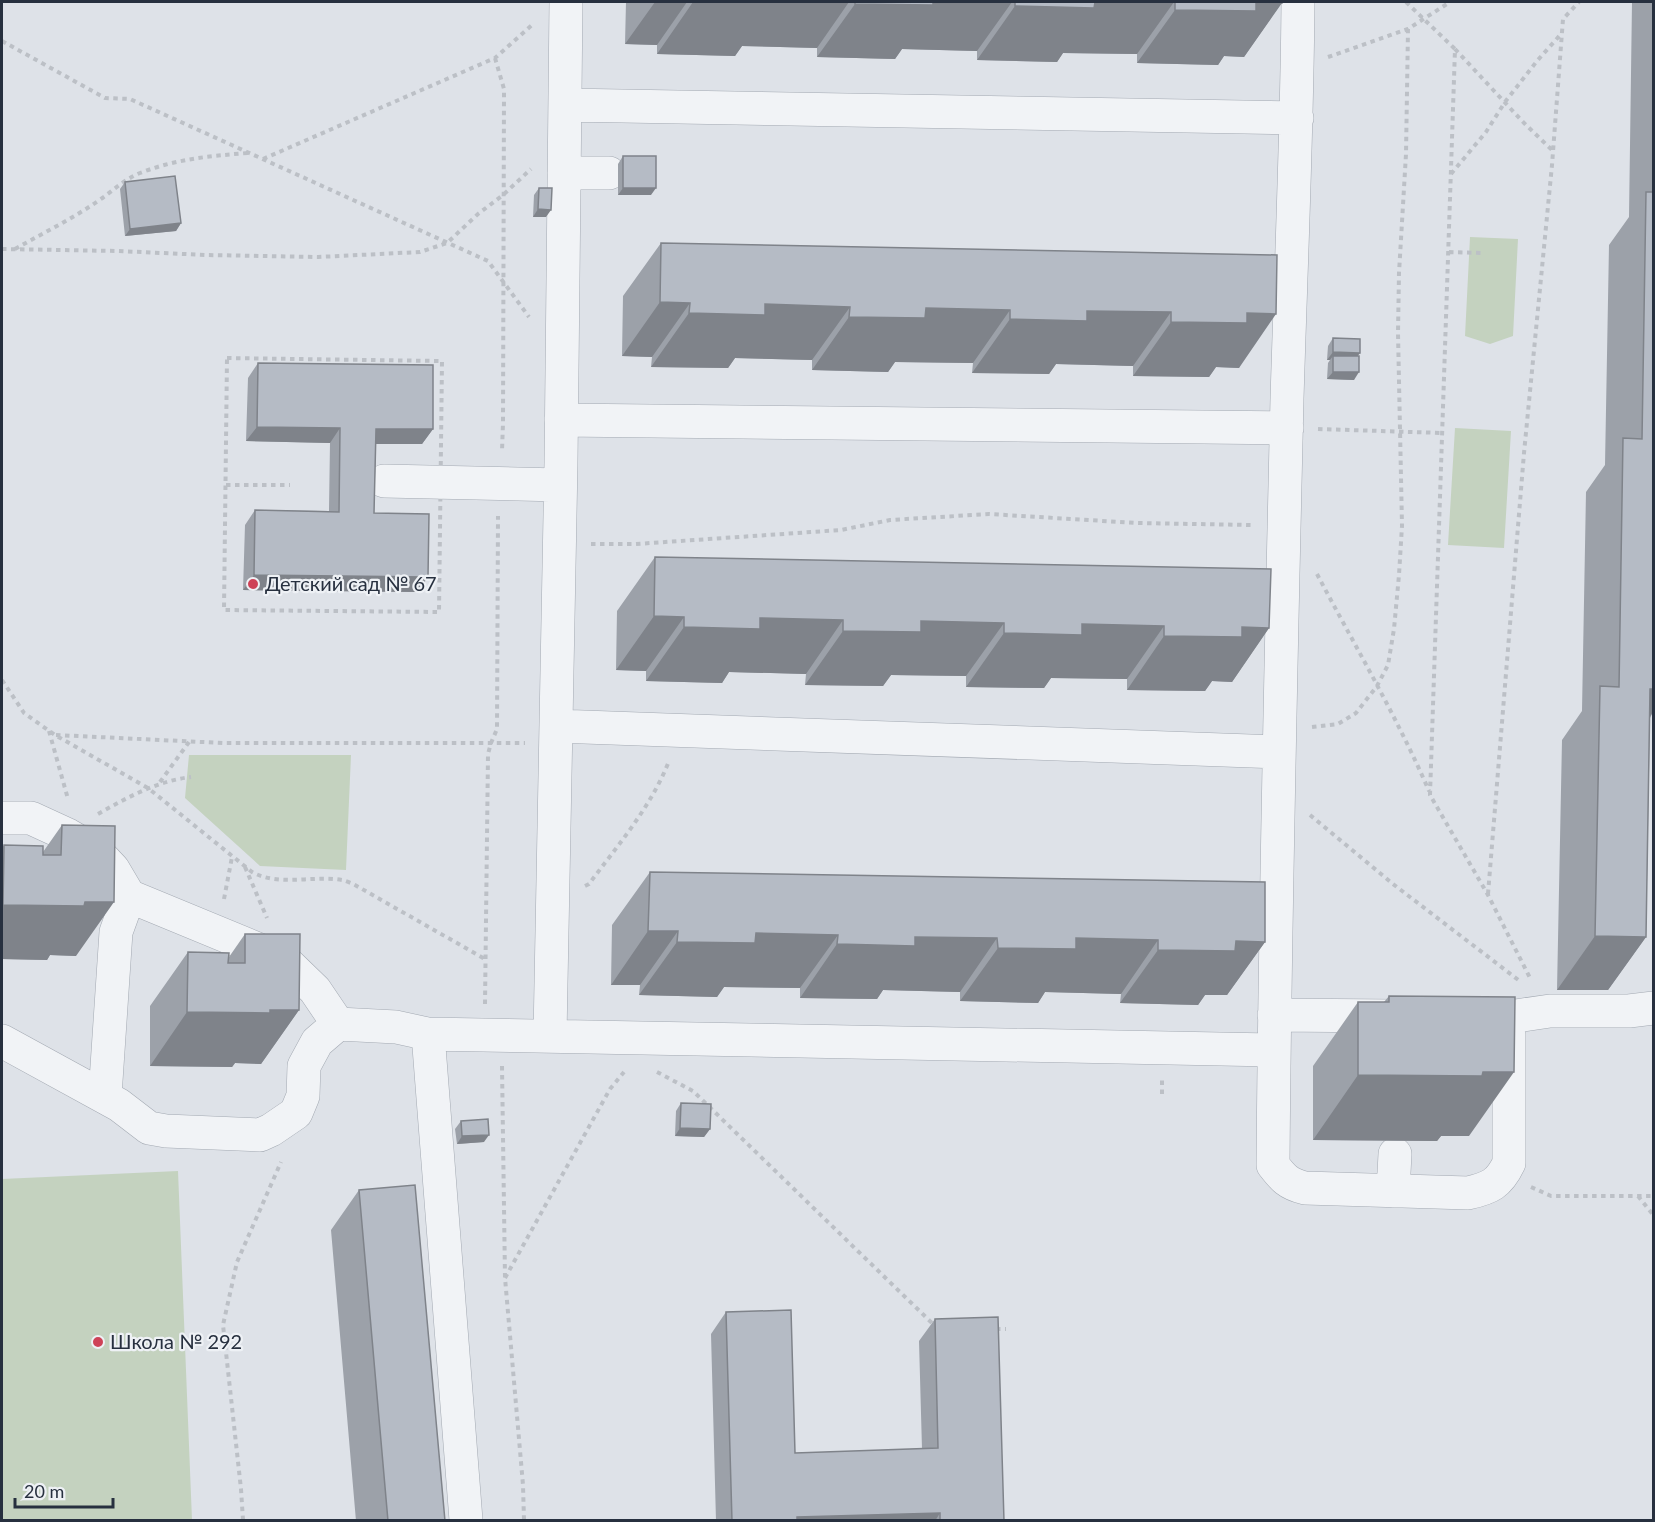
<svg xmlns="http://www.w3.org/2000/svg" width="1655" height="1522" font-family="Lato,sans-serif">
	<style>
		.green { fill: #c4d2bf }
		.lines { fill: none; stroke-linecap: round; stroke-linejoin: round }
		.minor-casing { stroke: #a3a9b2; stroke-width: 34 }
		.path { stroke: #bcc0c6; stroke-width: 4; stroke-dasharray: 4.5 4.5; stroke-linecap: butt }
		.minor { stroke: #f1f3f6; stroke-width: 33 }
		.wall { fill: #9ca1a9 }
		.shaded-wall { fill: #7f838a }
		.building { fill: #b5bbc5; stroke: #7f838a; stroke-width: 1.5 }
		.poi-dot { fill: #ce4257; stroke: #eef1f5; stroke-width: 2 }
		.labels { text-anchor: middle; stroke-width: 4.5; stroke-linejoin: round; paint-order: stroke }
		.poi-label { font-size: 20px; fill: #27303f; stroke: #eef1f5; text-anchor: start }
	</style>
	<rect width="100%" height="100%" fill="#dee2e8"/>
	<!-- green -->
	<path class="green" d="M1470 237 1518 239 1513 336 1490 344 1465 336Z
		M1455 428 1511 431 1504 548 1448 545Z
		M189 755H351L346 870 260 866 185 798Z
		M178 1171 192 1520H2V1179Z"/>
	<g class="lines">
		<defs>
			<path id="minor" d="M1298 2C1297 134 1291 266 1287 399 1281 654 1275 909 1273 1165 1283 1178 1288 1184 1305 1188L1468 1193C1490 1188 1499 1184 1509 1163V1034
				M565 105 1297 118
				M564 173H609
				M561 420 1287 428
				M384 481 560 485
				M556 726 1279 752
				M2 818H31L68 835 96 851 113 869 129 896 284 960 315 990 338 1024 396 1027 428 1034 1274 1050
				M1274 1015 1394 1016
				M1479 1017H1509L1550 1011H1629L1654 1008
				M428 1034 466 1520
				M550 1036 561 463 566 2
				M2 1041 119 1105 149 1128 166 1131 260 1135 271 1130 296 1113 303 1096 304 1066 317 1042 338 1024
				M105 1096 116 932 129 896
				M1393 1191 1395 1154"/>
		</defs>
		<!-- minor casing -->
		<use href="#minor" class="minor-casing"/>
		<!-- path -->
		<path class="path" d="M1406 2 1455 49 1430 795 1488 895 1531 980
			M2 41 105 98 130 99 488 261 529 317
			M1455 49 1524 123 1553 151
			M1328 57 1408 29 1450 2
			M495 58 504 89 503 423 502 451
			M263 159 495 58 533 24
			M1451 174 1486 132 1505 102 1537 61 1561 34
			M2 249 118 251 206 255 318 257 420 252 447 243 478 214 503 195 531 169
			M15 249C43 233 72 219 98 201 113 191 123 180 140 173 176 159 209 156 248 153
			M1449 252 1481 253
			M227 358 442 361 439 612 224 610Z
			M1318 429 1443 433
			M226 485H290
			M591 544H636L841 530 890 520 989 514 1137 523 1251 525
			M1317 574C1355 646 1397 717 1429 791
			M2 680 24 713 55 735 148 788 252 872C279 887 313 875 342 880 346 881 351 883 355 885L485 959
			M1312 727 1338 724 1356 713 1377 686 1388 665 1394 629 1399 575 1402 526 1398 333 1399 273 1406 154 1408 29
			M49 731 68 799
			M56 735 223 743H525
			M160 782 189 742
			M98 814C128 797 157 781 191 777
			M1310 815 1393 884 1521 982
			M245 867 267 918
			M585 886 589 884C618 845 651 807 669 761
			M1488 894 1524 453 1552 165 1563 19 1579 2
			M224 899 232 857
			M485 1004 488 754 491 743 497 729 498 516
			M502 1066 505 1278 523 1485 524 1520
			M657 1072 693 1091 934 1325
			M1162 1094V1079
			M1531 1187 1551 1196H1654
			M1638 1196 1654 1216
			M505 1278 610 1089 624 1072
			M996 1329H1006
			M243 1520 241 1489 223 1325 237 1262 281 1162"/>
		<!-- minor -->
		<use href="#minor" class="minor"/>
	</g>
	<!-- wall -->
	<path class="wall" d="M626 2H1282L1244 57 1224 56 1218 65 1137 63V54L1063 53 1057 62 977 60V51L902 49 895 59 817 57V48L742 46 735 56 657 54V45L625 44Z
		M1632 2H1653V712L1650 718 1646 937 1608 990H1557L1562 740 1582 711 1586 492 1605 465 1609 245 1629 217Z
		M623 156 651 195H618V164Z
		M125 182 181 223 176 231 125 236 120 189Z
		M539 188 546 217H533L534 195Z
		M661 243 1277 255 1239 368 1216 367 1209 377 1133 376V366L1056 364 1049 374 972 373 973 363 895 362 888 372 812 370V360L735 358 728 368 651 367 652 357 622 356 623 296Z
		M1333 338 1358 356 1354 380 1327 379 1328 363 1330 360H1327L1328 346Z
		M258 363 433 429 422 444H376L374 513 418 592 243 590 245 525 255 510 329 511 330 443 246 441 248 378Z
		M655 557 1269 628 1232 682 1212 681 1205 691 1127 690V679L1051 678 1044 688 966 687V676L891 675 883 686 805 685 806 674 729 672 722 683 646 681V671L616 670 617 611Z
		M62 825 76 956 50 955 47 960 2 959V848L4 845 43 852Z
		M650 872 1265 942 1227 995H1205L1198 1005 1120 1003 1121 994 1045 992 1038 1003 960 1001V992L883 990 877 999 800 998V988L724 987 717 997 639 995 640 985H611L612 925Z
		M245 934 299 1010 261 1064 235 1063 232 1067 150 1066V1006L188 952 229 957Z
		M1389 996 1469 1136H1441L1437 1141 1313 1140V1066L1358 1002H1384Z
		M681 1103 710 1129 704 1137 675 1136 676 1111Z
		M461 1121 484 1142 457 1144 455 1129Z
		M359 1190 445 1521H356L331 1230Z
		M726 1312 795 1453 922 1449 919 1341 935 1319 1004 1521H716L711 1334Z"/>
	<!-- shaded-wall -->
	<path class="shaded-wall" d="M655 2H687L657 45 625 44Z
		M693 2H849L817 48 742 46 735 56 657 54Z
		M929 2H1012L977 51 902 49 895 59 817 57 855 4Z
		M1093 2H1174L1137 54 1063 53 1057 62 977 60 1015 6Z
		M1256 2 1282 3 1244 57 1224 56 1218 65 1137 63 1175 10Z
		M623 188H656L651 195H618Z
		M538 209 551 210 546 217H533Z
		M181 223 176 231 125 236 130 229Z
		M660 302 690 303 652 357 622 356Z
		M765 304 850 307 812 360 735 358 728 368 651 367 689 313Z
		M926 308 1010 310 973 363 895 362 888 372 812 370 849 317Z
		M1087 311 1171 312 1133 366 1056 364 1049 374 972 373 1010 319Z
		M1247 313 1276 314 1239 368 1216 367 1209 377 1133 376 1171 322Z
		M1333 352 1360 353 1354 361 1333 356 1330 360H1327Z
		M1333 372H1359L1354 380 1327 379Z
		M257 427 340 428 330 443 246 441Z
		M376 429H433L422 444H365Z
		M254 575 428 577 418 592 243 590Z
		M654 616 684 617 646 671 616 670Z
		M760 618 843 620 806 674 729 672 722 683 646 681 684 627Z
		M921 621 1004 623 966 676 891 675 883 686 805 685 843 631Z
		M1082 624 1164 626 1127 679 1051 678 1044 688 966 687 1004 633Z
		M1242 627 1269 628 1232 682 1212 681 1205 691 1127 690 1164 636Z
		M1650 689H1653V712L1632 743Z
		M85 902H114L76 956 50 955 47 960 2 959V907L3 905Z
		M648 931H678L640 985H611Z
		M756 933 838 935 800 988 724 987 717 997 639 995 677 942Z
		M1595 936 1646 937 1608 990H1557Z
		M915 937 997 938 960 992 883 990 877 999 800 998 837 944Z
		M1076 938 1158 940 1121 994 1045 992 1038 1003 960 1001 998 948Z
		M1236 941 1265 942 1227 995H1205L1198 1005 1120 1003 1158 950Z
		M270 1010H299L261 1064 235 1063 232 1067 150 1066 187 1012Z
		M1483 1072H1514L1469 1136H1441L1437 1141 1313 1140 1358 1075Z
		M680 1128 710 1129 704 1137 675 1136Z
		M489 1135 484 1142 457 1144 462 1136Z
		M940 1513 935 1521H795L797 1517Z"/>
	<!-- building -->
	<path class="building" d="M855 2H933V5L855 4Z
		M1015 2H1095L1094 8 1015 6Z
		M1175 2H1282V3L1256 2V11L1175 10Z
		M623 156H656V188H623Z
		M175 176 181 223 130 229 125 182Z
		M539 188H552L551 210 538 209Z
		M1646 192H1653V689H1650L1646 937 1595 936 1600 686 1619 687 1623 438 1642 439Z
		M661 243 1277 255 1276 314 1247 313V323L1171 322V312L1087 311V321L1010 319V310L926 308 925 318 849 317 850 307 765 304V315L689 313 690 303 660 302Z
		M1333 338 1360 339V353L1333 352Z
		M1333 356H1359V372H1333Z
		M258 363 433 365V429H376L374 513 429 514 428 577 254 575 255 510 339 512 340 428 257 427Z
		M655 557 1271 569 1269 628 1242 627V637L1164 636V626L1082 624V635L1004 633V623L921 621V632L843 631V620L760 618V629L684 627V617L654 616Z
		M62 825 115 826 114 902H85L84 906 3 905 4 845 43 846V855H61Z
		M650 872 1265 882V942L1236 941 1235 951 1158 950V940L1076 938V949L998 948 997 938 915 937V946L837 944 838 935 756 933 755 943 677 942 678 931H648Z
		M245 934H300L299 1010H270V1013L187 1012 188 952 229 953 228 963H245Z
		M1389 996 1515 997 1514 1072H1483L1482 1076 1358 1075V1002H1389Z
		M681 1103 711 1104 710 1129 680 1128Z
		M488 1119 489 1135 462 1136 461 1121Z
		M415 1185 445 1521H388L359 1190Z
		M791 1310 795 1453 938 1448 935 1319 998 1317 1004 1521H940V1513L797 1517V1521H732L726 1312Z"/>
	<!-- markers -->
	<g class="poi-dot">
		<circle cx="253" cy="584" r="6"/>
		<circle cx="98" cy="1342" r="6"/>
	</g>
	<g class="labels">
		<!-- poi labels -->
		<g class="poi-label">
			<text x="265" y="591">Детский сад № 67</text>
			<text x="110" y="1349">Школа № 292</text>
		</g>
	</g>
	<!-- border -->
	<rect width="1655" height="1522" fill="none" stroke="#27303f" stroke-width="6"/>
	<!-- scale -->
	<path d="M15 1498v9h98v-9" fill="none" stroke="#27303f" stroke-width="3"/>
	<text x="24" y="1498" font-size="18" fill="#27303f" stroke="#eef1f5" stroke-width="4.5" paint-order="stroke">20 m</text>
</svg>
